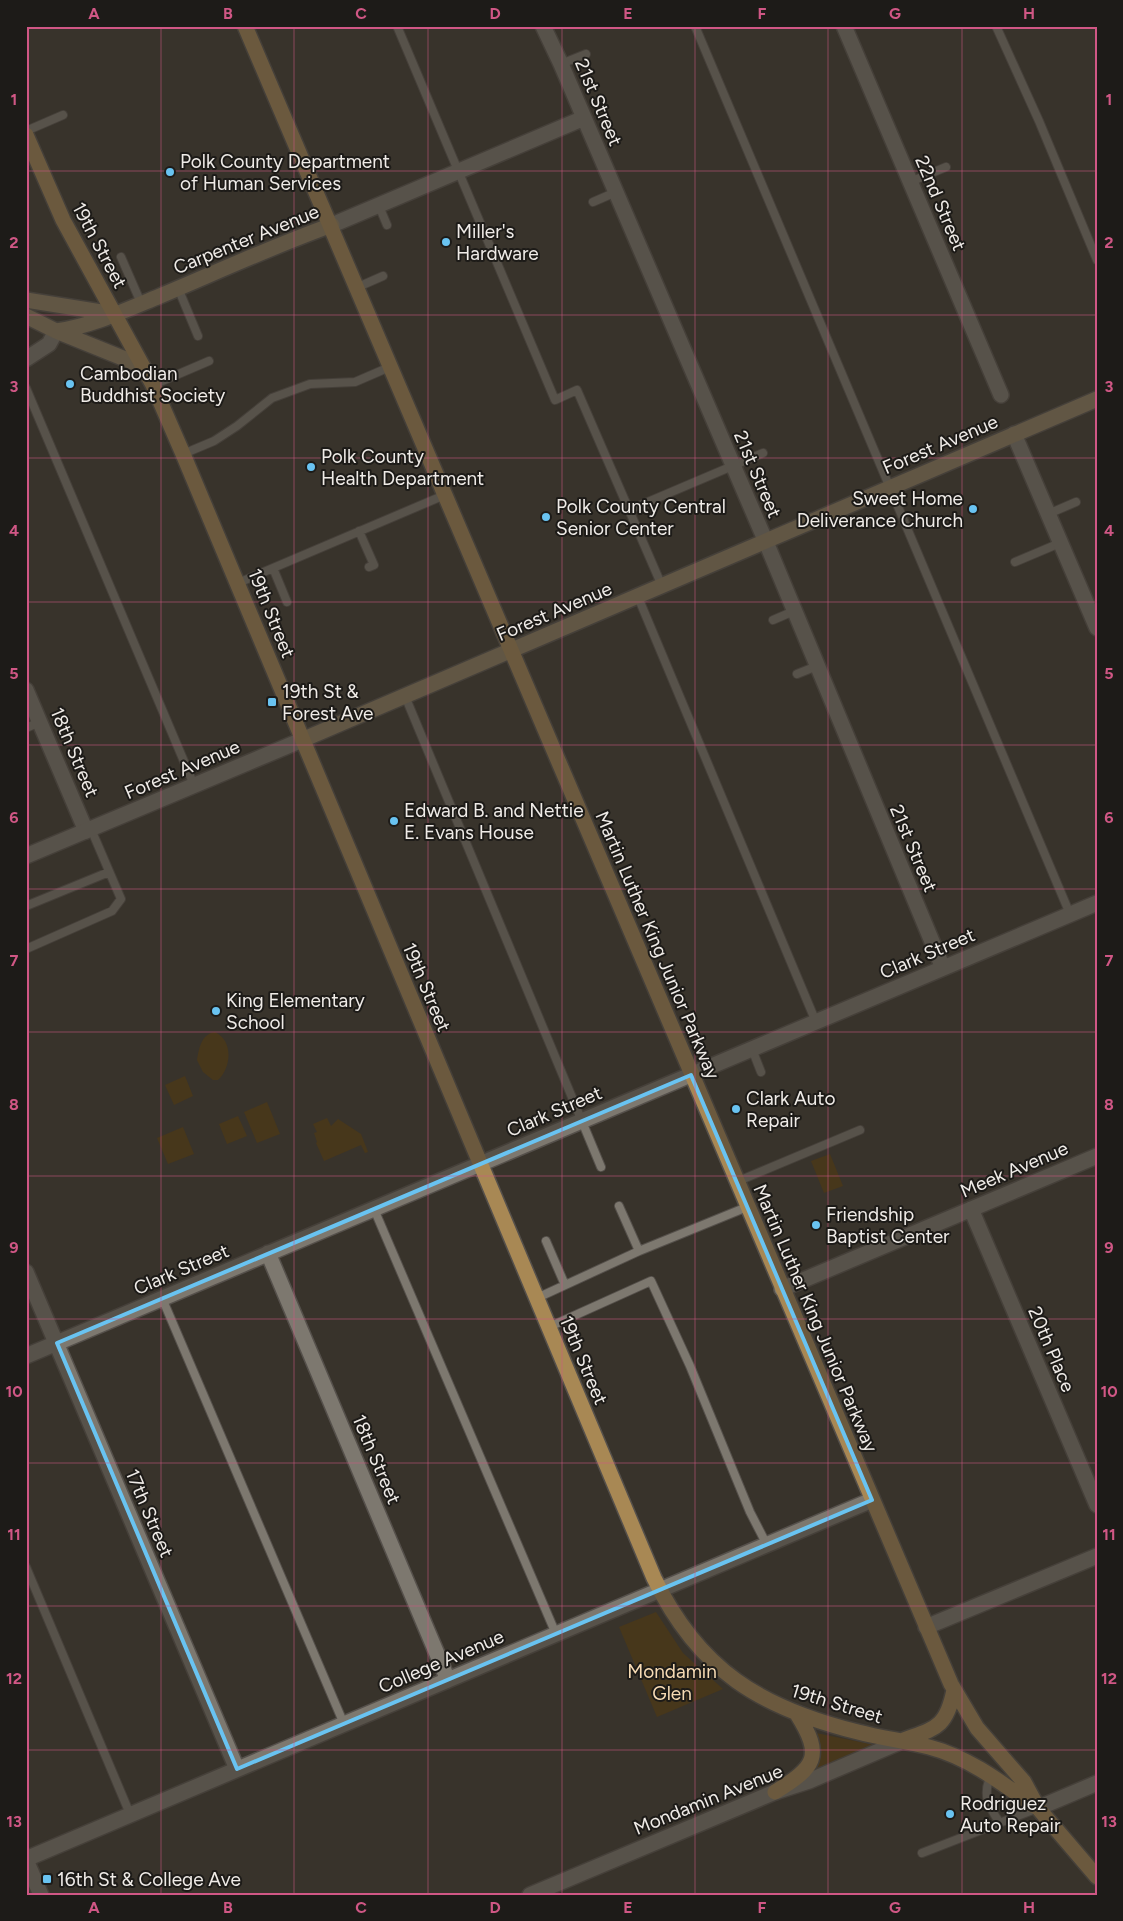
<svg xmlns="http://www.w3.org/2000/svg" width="1123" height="1921" font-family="Figtree,sans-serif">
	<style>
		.green { fill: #593c07 }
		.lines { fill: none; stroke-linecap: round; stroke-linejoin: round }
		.service-casing { stroke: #55504b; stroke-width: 10 }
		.minor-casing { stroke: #55504b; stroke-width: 18 }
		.tertiary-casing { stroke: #55504b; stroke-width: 18 }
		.secondary-casing { stroke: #55504b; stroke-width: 18 }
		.primary-casing { stroke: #55504b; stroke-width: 18 }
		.service { stroke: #7d786f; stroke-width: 8 }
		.minor { stroke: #7d786f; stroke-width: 15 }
		.tertiary { stroke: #7d786f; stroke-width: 15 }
		.secondary { stroke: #928062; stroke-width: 15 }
		.primary { stroke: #a88854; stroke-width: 15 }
		.marked { fill: none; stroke: #69c3f1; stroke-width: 4; stroke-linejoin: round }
		.grid { fill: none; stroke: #d05785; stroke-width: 1; stroke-opacity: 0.55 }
		.poi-dot { fill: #69c3f1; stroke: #1d1b18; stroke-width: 2 }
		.labels { text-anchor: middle; stroke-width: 4; stroke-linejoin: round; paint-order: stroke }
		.street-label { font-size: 19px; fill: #efebe7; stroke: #1d1b18 }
		.poi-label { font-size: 19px; fill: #efebe7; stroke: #1d1b18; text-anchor: start }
		.park-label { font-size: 19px; fill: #f7dbb4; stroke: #1d1b18 }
		.neatline { fill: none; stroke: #d05785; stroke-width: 2 }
		.grid-label { font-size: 16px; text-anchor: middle; font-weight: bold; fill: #d05785 }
	</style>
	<rect width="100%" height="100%" fill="#38332b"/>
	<!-- green -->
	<path class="green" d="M215 1032C234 1041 231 1068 218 1080H213L203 1072 197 1060C199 1049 201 1034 215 1032Z
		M185 1076 193 1096 174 1105 165 1085Z
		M267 1102 280 1134 257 1143 244 1112Z
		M238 1116 247 1136 227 1144 219 1124Z
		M327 1118 331 1126 338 1119 361 1134 368 1152 365 1153 361 1145 324 1161 316 1143 317 1142 314 1133 317 1132 313 1124Z
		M183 1127 194 1154 168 1164 157 1138Z
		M830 1154 843 1186 824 1193 811 1161Z
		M656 1612 683 1653 723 1689 657 1717 619 1627Z
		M816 1733 875 1745 807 1776Z"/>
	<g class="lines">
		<defs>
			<path id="service" d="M397 26 555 400 577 390 662 586
				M695 26 1070 914
				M996 26 1039 121 1097 260
				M561 64 586 54
				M26 131 63 115
				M910 182 946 167
				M593 202 616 192
				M379 206 387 225
				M121 257 141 303
				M358 287 383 276
				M178 288 198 336
				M153 385 209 361
				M26 388 194 785
				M183 454 214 441 237 426 272 398 310 384 355 382 392 366
				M629 510 763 453
				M1048 514 1076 502
				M359 531 374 565 369 567
				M1015 562 1060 543
				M273 568 287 602
				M238 583 447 494
				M638 597 816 1022
				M773 620 794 611
				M797 674 817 666
				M405 696 601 1167
				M26 728 40 722
				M26 906 109 872
				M26 949 112 911 121 899 91 829
				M752 1049 761 1072
				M736 1182 860 1130
				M619 1206 639 1251
				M374 1209 556 1634
				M546 1241 565 1285
				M162 1298 344 1724
				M537 1298 639 1251 747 1207
				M549 1327 651 1281 690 1366 750 1512 767 1545
				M26 1567 130 1814
				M991 1775C982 1795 988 1806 1000 1823
				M922 1853 1038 1808"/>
			<path id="minor" d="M543 26 561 64 766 542 943 968
				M844 26 1001 395
				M332 225 584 118
				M26 359 49 344 56 331
				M1014 434 1097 628
				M26 690 86 831
				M971 1209 1097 1505
				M268 1253 448 1680
				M26 1272 237 1769
				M782 1289 1097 1156
				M26 1356 1097 903
				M926 1627 1097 1556
				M1038 1808 1097 1783
				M26 1859 872 1500
				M26 1860 41 1895
				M530 1895 775 1792 809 1781 900 1742"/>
			<path id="tertiary" d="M26 856 302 740"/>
			<path id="secondary" d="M26 300 114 314
				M26 316 56 331 140 365
				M56 331C92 326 126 310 160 296 217 272 273 246 332 225
				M302 740 1097 399"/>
			<path id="primary" d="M245 26C485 577 714 1132 951 1684L977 1728 1024 1782 1038 1808 1097 1877
				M26 135 63 220 153 385 183 454 654 1578C699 1671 761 1708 858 1732 881 1738 905 1741 929 1747 968 1757 1002 1783 1034 1806
				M901 1741C935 1728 946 1729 954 1690
				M775 1792C815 1767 824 1757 797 1714"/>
		</defs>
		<!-- service casing -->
		<use href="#service" class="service-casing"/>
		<!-- minor casing -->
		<use href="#minor" class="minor-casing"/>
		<!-- tertiary casing -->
		<use href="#tertiary" class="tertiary-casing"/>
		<!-- secondary casing -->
		<use href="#secondary" class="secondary-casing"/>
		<!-- primary casing -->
		<use href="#primary" class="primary-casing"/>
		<!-- service -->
		<use href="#service" class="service"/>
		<!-- minor -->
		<use href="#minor" class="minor"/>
		<!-- tertiary -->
		<use href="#tertiary" class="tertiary"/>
		<!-- secondary -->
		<use href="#secondary" class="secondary"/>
		<!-- primary -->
		<use href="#primary" class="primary"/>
	</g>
	<!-- marked area -->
	<path d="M0 0H1123V1921H0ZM691 1075 872 1500 237 1769 57 1343Z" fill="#38332b" fill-opacity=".55" fill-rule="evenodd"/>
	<path class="marked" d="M691 1075 872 1500 237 1769 57 1343Z"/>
	<!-- grid -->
	<path class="grid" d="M161 26V1895M294 26V1895M428 26V1895M562 26V1895M695 26V1895M828 26V1895M962 26V1895M26 171H1097M26 315H1097M26 458H1097M26 602H1097M26 745H1097M26 889H1097M26 1032H1097M26 1176H1097M26 1319H1097M26 1463H1097M26 1606H1097M26 1750H1097"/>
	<!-- markers -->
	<g class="poi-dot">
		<circle cx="170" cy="172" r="5"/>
		<circle cx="446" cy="242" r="5"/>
		<circle cx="70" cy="384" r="5"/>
		<circle cx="311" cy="467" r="5"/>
		<circle cx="973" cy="509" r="5"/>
		<circle cx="546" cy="517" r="5"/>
		<rect x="267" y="697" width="10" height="10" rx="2.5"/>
		<circle cx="394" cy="821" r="5"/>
		<circle cx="216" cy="1011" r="5"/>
		<circle cx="736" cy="1109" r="5"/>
		<circle cx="816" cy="1225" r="5"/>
		<circle cx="950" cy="1814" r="5"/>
		<rect x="42" y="1874" width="10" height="10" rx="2.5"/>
	</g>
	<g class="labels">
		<!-- street labels -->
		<g class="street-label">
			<text transform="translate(599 102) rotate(67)" y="7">21st Street</text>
			<text transform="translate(941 203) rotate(67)" y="7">22nd Street</text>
			<text transform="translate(246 239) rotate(-22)" y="7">Carpenter Avenue</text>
			<text transform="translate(100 245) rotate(62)" y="7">19th Street</text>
			<text transform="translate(940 444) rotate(-23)" y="7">Forest Avenue</text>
			<text transform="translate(758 474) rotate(67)" y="7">21st Street</text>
			<text transform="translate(554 611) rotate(-23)" y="7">Forest Avenue</text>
			<text transform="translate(272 613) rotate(68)" y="7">19th Street</text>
			<text transform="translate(75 752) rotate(67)" y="7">18th Street</text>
			<text transform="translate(182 769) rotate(-23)" y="7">Forest Avenue</text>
			<text transform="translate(914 848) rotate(67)" y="7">21st Street</text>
			<text transform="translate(658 945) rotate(67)" y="7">Martin Luther King Junior Parkway</text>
			<text transform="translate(927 953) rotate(-23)" y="7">Clark Street</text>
			<text transform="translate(427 987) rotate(67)" y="7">19th Street</text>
			<text transform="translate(554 1111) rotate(-23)" y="7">Clark Street</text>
			<text transform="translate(1014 1169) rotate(-23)" y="7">Meek Avenue</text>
			<text transform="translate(181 1269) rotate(-23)" y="7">Clark Street</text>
			<text transform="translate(816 1318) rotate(67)" y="7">Martin Luther King Junior Parkway</text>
			<text transform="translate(1052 1349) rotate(67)" y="7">20th Place</text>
			<text transform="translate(584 1360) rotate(67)" y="7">19th Street</text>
			<text transform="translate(377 1459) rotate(67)" y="7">18th Street</text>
			<text transform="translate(150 1513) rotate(67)" y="7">17th Street</text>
			<text transform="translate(441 1661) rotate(-23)" y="7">College Avenue</text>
			<text transform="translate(837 1703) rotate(17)" y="7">19th Street</text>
			<text transform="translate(708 1799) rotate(-22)" y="7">Mondamin Avenue</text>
		</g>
		<!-- poi labels -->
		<g class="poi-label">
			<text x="180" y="168">Polk County Department<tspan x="180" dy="22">of Human Services</tspan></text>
			<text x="456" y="238">Miller's<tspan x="456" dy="22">Hardware</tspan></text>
			<text x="80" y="380">Cambodian<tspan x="80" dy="22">Buddhist Society</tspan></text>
			<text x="321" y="463">Polk County<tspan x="321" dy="22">Health Department</tspan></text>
			<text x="963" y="505" text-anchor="end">Sweet Home<tspan x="963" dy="22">Deliverance Church</tspan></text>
			<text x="556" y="513">Polk County Central<tspan x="556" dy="22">Senior Center</tspan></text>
			<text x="282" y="698">19th St &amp;<tspan x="282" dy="22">Forest Ave</tspan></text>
			<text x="404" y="817">Edward B. and Nettie<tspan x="404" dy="22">E. Evans House</tspan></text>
			<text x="226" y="1007">King Elementary<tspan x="226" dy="22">School</tspan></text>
			<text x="746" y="1105">Clark Auto<tspan x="746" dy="22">Repair</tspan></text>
			<text x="826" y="1221">Friendship<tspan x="826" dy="22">Baptist Center</tspan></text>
			<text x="960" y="1810">Rodriguez<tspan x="960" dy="22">Auto Repair</tspan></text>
			<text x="57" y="1886">16th St &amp; College Ave</text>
		</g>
		<!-- park labels -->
		<g class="park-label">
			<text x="672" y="1678">Mondamin<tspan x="672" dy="22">Glen</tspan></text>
		</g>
	</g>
	<!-- border -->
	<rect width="1123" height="1921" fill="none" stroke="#1d1b18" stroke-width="55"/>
	<rect x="28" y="28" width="1068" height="1866" class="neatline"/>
	<g class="grid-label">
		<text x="94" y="19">A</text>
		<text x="228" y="19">B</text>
		<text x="361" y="19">C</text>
		<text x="495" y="19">D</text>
		<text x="628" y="19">E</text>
		<text x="762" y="19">F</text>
		<text x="895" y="19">G</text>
		<text x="1029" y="19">H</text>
		<text x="14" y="105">1</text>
		<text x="1109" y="105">1</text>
		<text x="14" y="248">2</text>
		<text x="1109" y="248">2</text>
		<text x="14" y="392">3</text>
		<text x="1109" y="392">3</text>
		<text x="14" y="536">4</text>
		<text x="1109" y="536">4</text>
		<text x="14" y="679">5</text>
		<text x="1109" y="679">5</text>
		<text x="14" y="823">6</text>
		<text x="1109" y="823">6</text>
		<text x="14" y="966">7</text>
		<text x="1109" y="966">7</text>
		<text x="14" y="1110">8</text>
		<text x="1109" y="1110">8</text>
		<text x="14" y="1253">9</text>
		<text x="1109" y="1253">9</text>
		<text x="14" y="1397">10</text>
		<text x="1109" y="1397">10</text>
		<text x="14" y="1540">11</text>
		<text x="1109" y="1540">11</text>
		<text x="14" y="1684">12</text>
		<text x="1109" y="1684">12</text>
		<text x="14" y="1827">13</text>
		<text x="1109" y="1827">13</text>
		<text x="94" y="1913">A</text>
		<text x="228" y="1913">B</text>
		<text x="361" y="1913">C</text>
		<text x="495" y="1913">D</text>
		<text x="628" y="1913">E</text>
		<text x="762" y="1913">F</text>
		<text x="895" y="1913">G</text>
		<text x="1029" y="1913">H</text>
	</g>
</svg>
